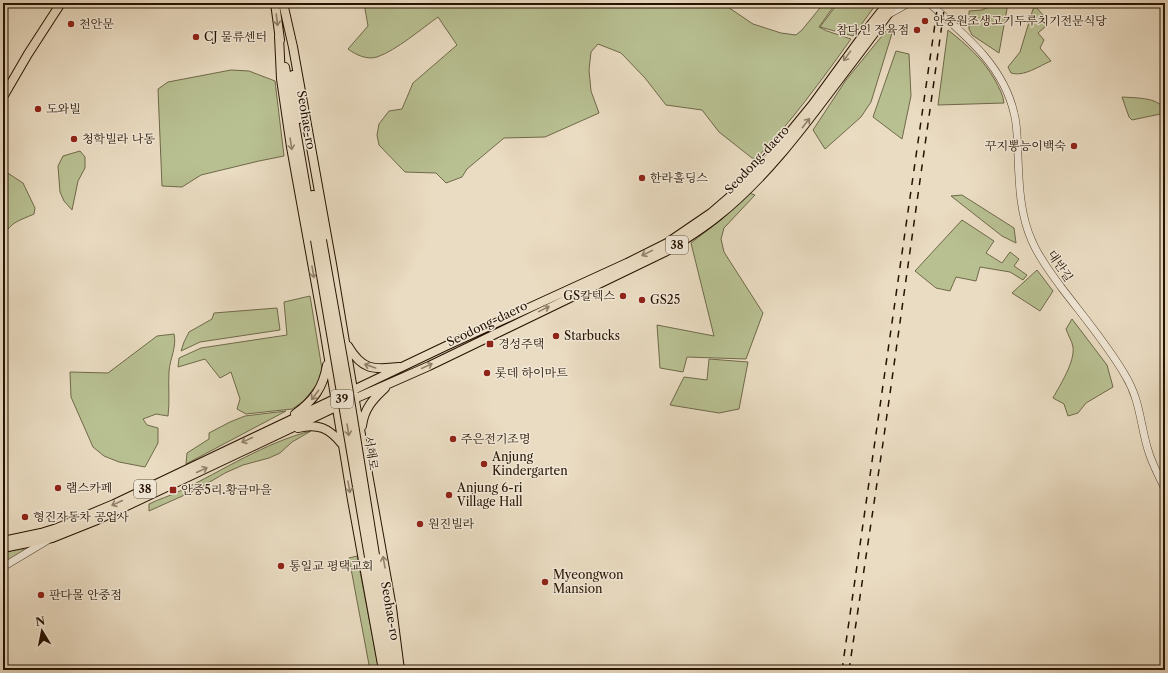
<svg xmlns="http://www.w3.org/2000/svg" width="1168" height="673" font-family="'Libre Caslon Text','Noto Serif KR',serif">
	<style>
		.green { fill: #b8c092; stroke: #6f6949 }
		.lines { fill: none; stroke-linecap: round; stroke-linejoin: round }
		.minor-casing { stroke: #574430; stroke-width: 8 }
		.major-casing { stroke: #261200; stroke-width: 10 }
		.minor { stroke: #f1e8d7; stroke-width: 7 }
		.major { stroke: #eadcc2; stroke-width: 8 }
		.rail { stroke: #261200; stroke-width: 1.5; stroke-dasharray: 7 7; stroke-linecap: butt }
		.major-bridge-casing { stroke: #261200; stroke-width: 10; stroke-linecap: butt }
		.major-bridge { stroke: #eadcc2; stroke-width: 8 }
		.oneway { stroke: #92816b }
		.poi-dot { fill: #8f2418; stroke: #f1e8d7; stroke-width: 1.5 }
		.labels { text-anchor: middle; stroke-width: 3; stroke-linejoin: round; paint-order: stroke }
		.shield { fill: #f1e8d7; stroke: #635240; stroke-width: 1 }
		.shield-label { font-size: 11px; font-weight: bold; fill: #261200 }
		.poi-label { font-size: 12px; fill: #261200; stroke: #f1e8d7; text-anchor: start }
		.street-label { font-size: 12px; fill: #261200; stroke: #f1e8d7 }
	</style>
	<rect width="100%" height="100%" fill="#eadcc2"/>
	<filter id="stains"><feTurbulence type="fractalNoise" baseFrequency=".005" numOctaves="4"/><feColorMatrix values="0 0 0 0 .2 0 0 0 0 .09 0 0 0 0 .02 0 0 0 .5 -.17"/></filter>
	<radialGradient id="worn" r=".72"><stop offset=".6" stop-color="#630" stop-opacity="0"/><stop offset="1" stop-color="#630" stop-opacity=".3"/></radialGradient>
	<!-- green -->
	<path class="green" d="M364 3H722L753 24 781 33 796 35 802 30 824 3H836L819 27 827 31 851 39C821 81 791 122 756 159L752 158 719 132 702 110 666 105 645 78 621 53 598 44 591 52 589 70 591 91 599 113 545 137 504 138 467 169 462 177 446 183 436 173 405 172 379 145 377 135 379 124 389 111 402 109 413 83 457 45 438 17C421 29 397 50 377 57 367 60 356 55 348 49L368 26Z
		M838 3H877L853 36 820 27Z
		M998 3H1008L999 53 972 35 969 29V11L982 10Z
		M1036 7 1043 15 1047 17 1046 26 1038 33 1044 40 1040 48 1051 61C1039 66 1024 77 1011 73L1008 67 1020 52 1033 9Z
		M890 28 893 30 871 102 861 117 825 149 813 130 846 80 886 31Z
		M948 30C967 45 983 59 995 80 999 88 1003 94 1004 103L938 105Z
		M896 51 909 54 911 96 902 139 873 117Z
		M231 70 249 71 275 81 284 156 259 161 201 175 182 187 162 186 158 89 168 82Z
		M1122 97C1136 98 1163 97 1165 113L1132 120 1129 117Z
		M80 151 85 157V168L78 181 72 210 64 201 60 192 58 166 63 156Z
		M3 170 23 183 35 208 34 214C19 221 12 221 3 236Z
		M749 193 755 195 724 228 721 239 724 252 763 313 746 359 687 357 683 372 660 368 657 325 714 336 691 243 723 218 731 208Z
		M962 195 1014 228 1016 243 1002 236 951 196Z
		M962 220 994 241 986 253 1002 263 1010 252 1019 259 1014 266 1027 275 1023 280 1010 272 980 267 976 281 956 277 950 291 936 288 915 271Z
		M1037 270 1053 291 1040 311 1012 293Z
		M310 296 322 369 318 383 303 402 292 409 246 414 237 409 240 399 231 372 220 378 205 359 178 367 179 358 201 348 287 335 284 302Z
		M277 308 280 330 200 342 181 351 184 342 189 332 212 319 214 313Z
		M1072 319 1107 365 1113 387 1086 403 1078 413 1068 416 1064 404 1053 398C1060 385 1075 362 1073 347 1072 341 1068 335 1066 329Z
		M174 334C177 346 170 359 169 371 168 387 170 401 168 416L156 414 143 419 147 425 158 428V443L145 467 119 462 104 456 93 447 71 397 70 372 108 373 157 336Z
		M709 359 748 362 739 409 719 413 670 405 684 377 707 380Z
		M286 411 186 464 187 453 209 439V433L230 422 245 416Z
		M311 431 292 442 280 453 269 458 243 465 225 473 198 489 149 511V504C159 499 170 496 180 491 224 470 264 443 311 431Z
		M23 548V552L3 564V551Z
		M357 556 379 670H370L349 558Z"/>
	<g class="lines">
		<defs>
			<path id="minor" d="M929 3C965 35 1003 65 1014 113 1018 127 1017 142 1018 156 1019 184 1020 215 1032 241 1039 258 1051 273 1061 287 1083 316 1107 344 1125 375 1141 401 1140 426 1149 453 1153 465 1159 477 1165 489
				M889 14 909 3
				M3 567 48 540"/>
			<path id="major" d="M275 3 280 40
				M283 3 293 47 332 264 353 390 392 608 400 670
				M279 36 281 79 291 147 324 329 352 500 383 670
				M285 67 315 240
				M293 75 299 119
				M3 97 28 54 61 3
				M313 195 322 240
				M348 346C362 370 373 370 399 367
				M295 414C314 400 323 388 327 365
				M362 426C364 409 373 399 385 388
				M298 428C318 423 329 428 342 444
				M3 541 41 533 57 528 114 504 448 345 627 263 667 243 711 213 733 194 763 165 813 104 872 23 888 3
				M3 548 52 538 97 520 336 407 429 366 665 252C683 241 701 230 717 217 765 179 802 129 838 81 858 55 878 29 896 3
				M375 555 394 670
				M369 557 388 670"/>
		</defs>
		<!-- minor casing -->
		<use href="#minor" class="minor-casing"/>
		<!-- major casing -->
		<use href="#major" class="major-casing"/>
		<!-- minor -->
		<use href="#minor" class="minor"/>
		<!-- major -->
		<use href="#major" class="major"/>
		<!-- rail -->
		<path class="rail" d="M842 670 938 3
			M849 670 883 443 945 3"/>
		<defs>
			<path id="major-bridge" d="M315 240 369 557
				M322 240 348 387 375 555"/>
		</defs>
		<!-- major-bridge casing -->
		<use href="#major-bridge" class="major-bridge-casing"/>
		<!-- major-bridge -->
		<use href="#major-bridge" class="major-bridge"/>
	</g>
	<!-- one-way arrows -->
	<defs><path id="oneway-shaft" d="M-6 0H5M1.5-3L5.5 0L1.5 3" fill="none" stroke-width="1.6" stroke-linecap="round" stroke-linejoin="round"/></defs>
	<g class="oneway">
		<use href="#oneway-shaft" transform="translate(277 20) rotate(83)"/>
		<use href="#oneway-shaft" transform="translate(847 56) rotate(126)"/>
		<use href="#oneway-shaft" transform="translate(806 123) rotate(-52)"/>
		<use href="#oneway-shaft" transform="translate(291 144) rotate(81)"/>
		<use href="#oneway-shaft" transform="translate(647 253) rotate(154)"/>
		<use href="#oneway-shaft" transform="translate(313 272) rotate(80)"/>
		<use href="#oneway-shaft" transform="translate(544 309) rotate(-26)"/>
		<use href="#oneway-shaft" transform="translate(370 366) rotate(-161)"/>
		<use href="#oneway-shaft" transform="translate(427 366) rotate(-25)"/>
		<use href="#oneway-shaft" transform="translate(315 395) rotate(127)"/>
		<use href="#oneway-shaft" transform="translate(348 430) rotate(81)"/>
		<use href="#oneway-shaft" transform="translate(247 440) rotate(155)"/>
		<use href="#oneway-shaft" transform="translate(202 470) rotate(-25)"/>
		<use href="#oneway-shaft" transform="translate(349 487) rotate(80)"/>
		<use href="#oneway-shaft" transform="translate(117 503) rotate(155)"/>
		<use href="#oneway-shaft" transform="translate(384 562) rotate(-100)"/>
	</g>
	<!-- markers -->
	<g class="poi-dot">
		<circle cx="925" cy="21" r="4"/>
		<circle cx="71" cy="24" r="4"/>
		<circle cx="917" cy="30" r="4"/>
		<circle cx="196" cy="37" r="4"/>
		<circle cx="38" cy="109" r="4"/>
		<circle cx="74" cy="139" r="4"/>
		<circle cx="1074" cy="146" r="4"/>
		<circle cx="642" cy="178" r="4"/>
		<circle cx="623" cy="296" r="4"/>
		<circle cx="642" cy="300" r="4"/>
		<circle cx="556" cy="336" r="4"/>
		<rect x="486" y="340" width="8" height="8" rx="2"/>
		<circle cx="487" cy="373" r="4"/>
		<circle cx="453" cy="439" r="4"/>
		<circle cx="484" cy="464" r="4"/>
		<circle cx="58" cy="488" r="4"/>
		<rect x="169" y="486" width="8" height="8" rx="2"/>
		<circle cx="449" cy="495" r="4"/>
		<circle cx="25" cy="517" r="4"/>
		<circle cx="420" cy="524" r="4"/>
		<circle cx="281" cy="566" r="4"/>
		<circle cx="545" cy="582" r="4"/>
		<circle cx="41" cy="595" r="4"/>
	</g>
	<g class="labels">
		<!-- shield labels -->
		<g class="shield">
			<rect x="666" y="236" width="22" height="18" rx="3"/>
			<rect x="331" y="390" width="22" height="18" rx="3"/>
			<rect x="134" y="480" width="22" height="18" rx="3"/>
		</g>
		<g class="shield-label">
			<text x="677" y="249">38</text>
			<text x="342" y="403">39</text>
			<text x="145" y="493">38</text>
		</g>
		<!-- poi labels -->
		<g class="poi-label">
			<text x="933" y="25">안중원조생고기두루치기전문식당</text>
			<text x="79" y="28">천안문</text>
			<text x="909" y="34" text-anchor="end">참다인 정육점</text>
			<text x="204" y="41">CJ 물류센터</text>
			<text x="46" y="113">도와빌</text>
			<text x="82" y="143">청학빌라 나동</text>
			<text x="1066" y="150" text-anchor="end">꾸지뽕능이백숙</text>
			<text x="650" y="182">한라홀딩스</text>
			<text x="615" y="300" text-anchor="end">GS칼텍스</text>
			<text x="650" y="304">GS25</text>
			<text x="564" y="340">Starbucks</text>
			<text x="498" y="348">경성주택</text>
			<text x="495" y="377">롯데 하이마트</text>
			<text x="461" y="443">주은전기조명</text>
			<text x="492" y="461">Anjung<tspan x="492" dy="14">Kindergarten</tspan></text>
			<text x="66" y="492">램스카페</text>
			<text x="457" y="492">Anjung 6-ri<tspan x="457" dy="14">Village Hall</tspan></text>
			<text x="181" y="494">안중5리.황금마을</text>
			<text x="33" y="521">형진자동차 공업사</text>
			<text x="428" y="528">원진빌라</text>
			<text x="289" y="570">통일교 평택교회</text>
			<text x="553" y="579">Myeongwon<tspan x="553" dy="14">Mansion</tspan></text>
			<text x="49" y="599">판다몰 안중점</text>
		</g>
		<!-- street labels -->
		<g class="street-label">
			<text transform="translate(306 120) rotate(80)" y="4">Seohae-ro</text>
			<text transform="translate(757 160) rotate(-47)" y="4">Seodong-daero</text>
			<text transform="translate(1060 266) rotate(56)" y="4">대반길</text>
			<text transform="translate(487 324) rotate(-26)" y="4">Seodong-daero</text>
			<text transform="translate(371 453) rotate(81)" y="4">서해로</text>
			<text transform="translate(390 611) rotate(80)" y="4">Seohae-ro</text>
		</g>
	</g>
	<!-- margin -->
	<rect width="1168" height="673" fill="none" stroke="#eadcc2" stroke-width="16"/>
	<rect x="4" y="4" width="1160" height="665" fill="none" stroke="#261200" stroke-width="2"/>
	<rect x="8" y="8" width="1152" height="657" fill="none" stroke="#261200"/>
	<!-- north arrow -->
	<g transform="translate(42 631) rotate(350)" stroke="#f1e8d7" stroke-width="3" paint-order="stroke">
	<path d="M0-3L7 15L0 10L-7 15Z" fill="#261200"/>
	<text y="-6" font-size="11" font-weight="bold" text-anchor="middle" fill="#261200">N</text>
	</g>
	<rect width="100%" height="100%" filter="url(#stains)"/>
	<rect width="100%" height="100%" fill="url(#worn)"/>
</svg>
